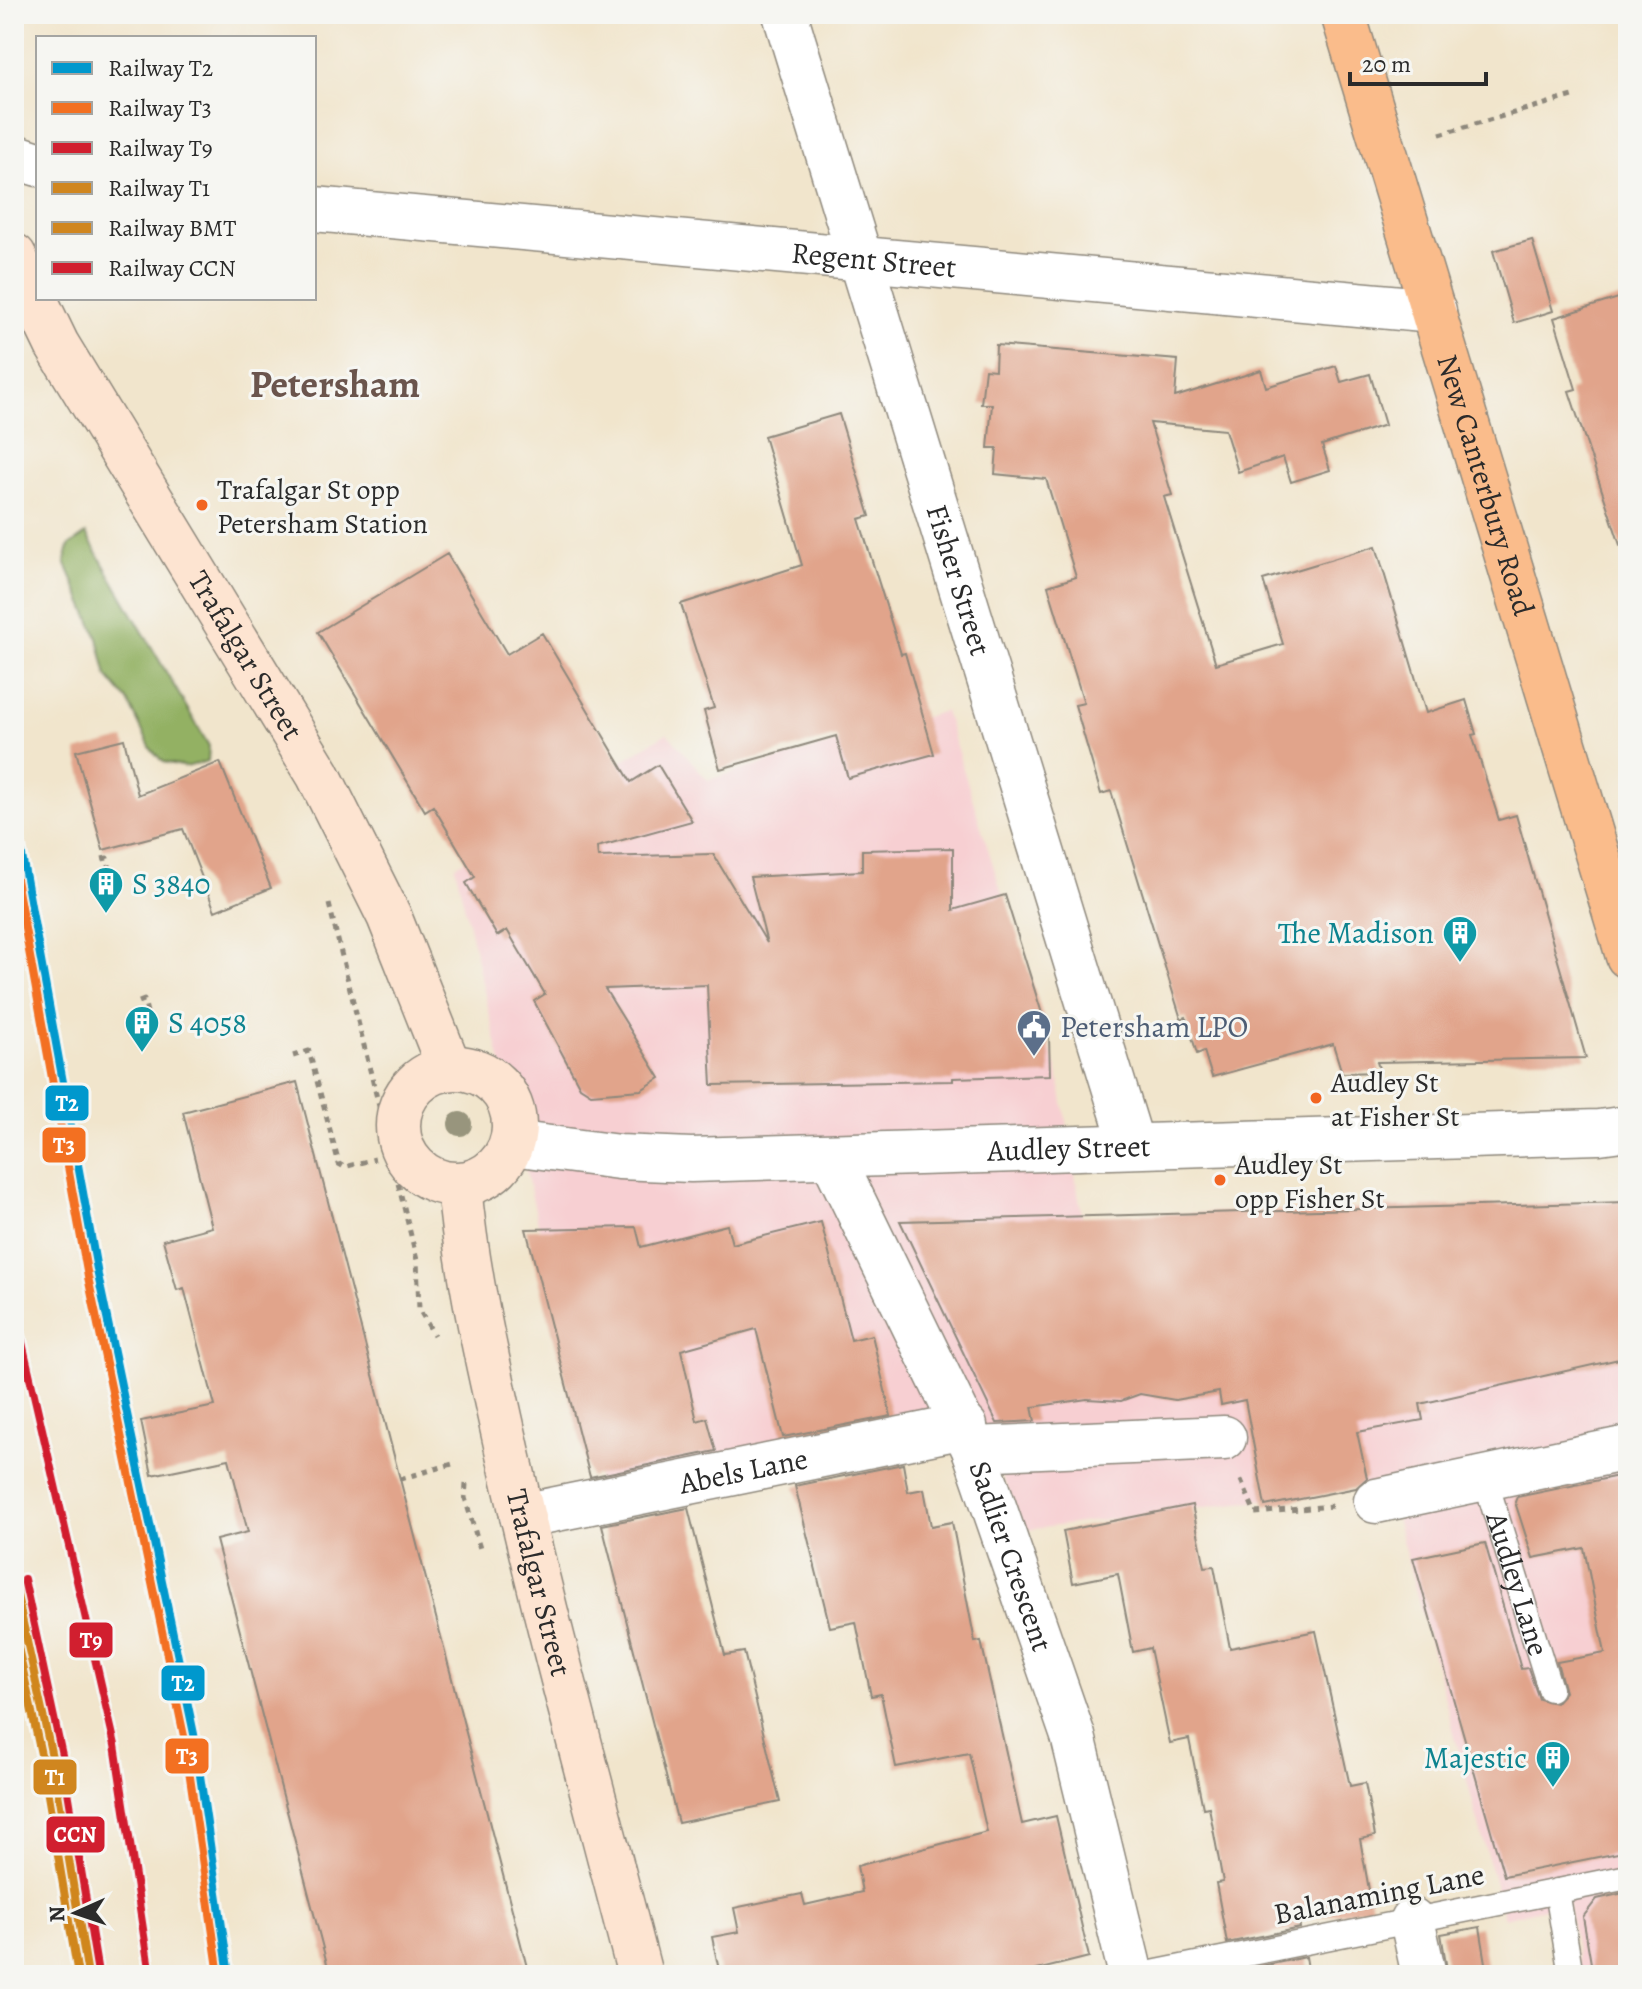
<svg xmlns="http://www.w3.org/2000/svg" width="1642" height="1989" font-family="Alegreya,serif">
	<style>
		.built { fill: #f7cfd2 }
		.forest { fill: #93b164; stroke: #5f6e48; stroke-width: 2 }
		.building { fill: #e1a48b }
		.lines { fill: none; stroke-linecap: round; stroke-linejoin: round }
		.lane-casing { stroke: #8e887c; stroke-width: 27 }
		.street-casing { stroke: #8e887c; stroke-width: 47 }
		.secondary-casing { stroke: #8e887c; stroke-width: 47 }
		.highway-casing { stroke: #8e887c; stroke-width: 47 }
		.path { stroke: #8e887c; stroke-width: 5; stroke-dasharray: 6 6; stroke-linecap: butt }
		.lane { stroke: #fff; stroke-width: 24 }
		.street { stroke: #fff; stroke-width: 44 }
		.secondary { stroke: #fde4d1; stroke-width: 44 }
		.highway { stroke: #fabc8b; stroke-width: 44 }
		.rail-1-casing { stroke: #f6f6f2; stroke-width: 14 }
		.rail-2-casing { stroke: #f6f6f2; stroke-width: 14 }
		.rail-3-casing { stroke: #f6f6f2; stroke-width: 14 }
		.rail-4-casing { stroke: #f6f6f2; stroke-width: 14 }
		.rail-5-casing { stroke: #f6f6f2; stroke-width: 14 }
		.rail-6-casing { stroke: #f6f6f2; stroke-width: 14 }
		.rail-1 { stroke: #0098cd; stroke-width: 8 }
		.rail-2 { stroke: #f37021; stroke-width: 8 }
		.rail-3 { stroke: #d11f2f; stroke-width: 8 }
		.rail-4 { stroke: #d0861f; stroke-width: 8 }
		.rail-5 { stroke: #d0861f; stroke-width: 8 }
		.rail-6 { stroke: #d11f2f; stroke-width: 8 }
		.tree { fill: #98957d }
		.bus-dot { fill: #f26522; stroke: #f6f6f2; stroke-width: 3 }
		.labels { text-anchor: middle; stroke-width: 6; stroke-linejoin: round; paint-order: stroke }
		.bus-label { font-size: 28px; fill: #2b2b2b; stroke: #f6f6f2; text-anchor: start }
		.street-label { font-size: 30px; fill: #2b2b2b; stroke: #f6f6f2 }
		.culture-label { font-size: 30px; fill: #0d838f; stroke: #f6f6f2; text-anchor: start }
		.service-label { font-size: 30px; fill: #4e5e75; stroke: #f6f6f2; text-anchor: start }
		.district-label { font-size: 38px; font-weight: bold; fill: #6b554d; stroke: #f6f6f2 }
		.line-badge { stroke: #f6f6f2; stroke-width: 3 }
		.badge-label { font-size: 22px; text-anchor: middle; font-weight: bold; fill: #fff }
	</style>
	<rect width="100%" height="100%" fill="#f6f6f2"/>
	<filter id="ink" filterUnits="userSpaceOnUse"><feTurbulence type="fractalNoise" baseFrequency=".0125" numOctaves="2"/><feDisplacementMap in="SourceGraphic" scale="16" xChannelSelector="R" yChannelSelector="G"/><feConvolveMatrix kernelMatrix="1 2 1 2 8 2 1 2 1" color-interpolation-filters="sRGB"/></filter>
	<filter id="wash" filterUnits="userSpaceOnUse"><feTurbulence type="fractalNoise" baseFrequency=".006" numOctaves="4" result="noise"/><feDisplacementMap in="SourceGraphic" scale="32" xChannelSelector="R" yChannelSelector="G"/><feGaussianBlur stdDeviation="1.8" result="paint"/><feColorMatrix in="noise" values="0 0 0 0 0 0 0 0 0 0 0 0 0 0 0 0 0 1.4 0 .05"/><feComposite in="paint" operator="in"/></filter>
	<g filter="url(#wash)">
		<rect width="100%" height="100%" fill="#f1e5cc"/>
		<!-- built -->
		<path class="built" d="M945 711 1058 1073 1082 1216 1628 1201V1975H1580L1568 1902 1504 1918 1387 1484 1026 1530 969 1402 600 1489 455 866 667 733 708 780Z"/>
		<!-- forest -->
		<path class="forest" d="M86 534 209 746 208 761 186 767 164 762 151 749 128 701 107 676 98 638 65 562 69 546Z"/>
		<g id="blocks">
			<!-- building -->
			<path class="building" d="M1532 240 1553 311 1514 323 1493 251Z
				M1628 295V544L1620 545 1569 391 1576 389 1554 318Z
				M996 345 1178 360 1175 397 1261 370 1266 387 1336 366 1341 382 1370 374 1385 425 1322 445 1330 470 1291 482 1283 457 1238 472 1225 430 1150 423 1172 495 1164 497 1216 664 1283 644 1263 580 1376 546 1426 713 1466 700 1476 734 1472 735 1499 820 1516 815 1586 1058 1377 1062 1380 1072 1342 1073 1333 1044 1212 1077 1204 1051 1197 1054 1186 1017 1181 1019 1111 791 1101 794 1075 705 1084 703 1048 586 1076 577 1046 479 995 474 997 448H988L992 404H981L985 369 995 370Z
				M839 414 870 516 859 519 901 654 905 653 934 754 848 778 836 736 720 769 704 711 714 708 681 604 802 565 764 436Z
				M447 554 507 654 542 633 631 782 658 765 692 821 597 847 598 857 713 854 767 943 750 877 862 871V850L953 848V910L1005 895 1049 1036 1050 1075 953 1078V1081L712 1085 707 985 605 989 660 1078 641 1090 591 1094 580 1087 534 1001 545 994 507 930 497 936 466 883 475 877 433 806 425 811 318 632Z
				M124 739 138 795 220 762 271 888 215 911 183 829 103 850 76 751Z
				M297 1082 400 1479 529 1975H330L216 1540 248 1532 229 1459 152 1475 141 1421 215 1406 184 1288 177 1290 163 1240 212 1227 183 1112Z
				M1628 1202V1357L1420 1404 1423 1420 1357 1432 1367 1478 1356 1488 1265 1506 1245 1400 1221 1405 1219 1392 1175 1400 1140 1394 1121 1401 1087 1399 1032 1407 1035 1421 997 1423 900 1221Z
				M821 1222 851 1340 872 1335 891 1416 783 1437 756 1329 681 1350 697 1421 707 1418 716 1451 590 1477 526 1229 636 1227 641 1247 727 1225 732 1244Z
				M903 1464 908 1492 924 1489 931 1526 952 1522 975 1642 981 1641 1022 1824 1056 1816 1089 1957 1017 1975H720L712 1937 739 1932 734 1908 802 1894 805 1905 862 1892 857 1866 987 1832 969 1753 896 1767 881 1694 871 1696 856 1622 830 1627 795 1486Z
				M1628 1474V1851L1504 1876 1413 1558 1485 1543 1521 1669 1528 1668 1539 1699 1555 1703 1565 1692 1557 1662 1605 1653 1584 1548 1533 1558 1515 1502 1517 1497Z
				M1192 1505 1205 1567 1214 1566 1230 1648 1316 1631 1350 1786 1365 1783 1375 1836 1360 1839 1372 1907 1299 1920 1300 1928 1227 1943 1216 1883 1223 1882 1209 1807 1203 1808 1189 1739 1170 1743 1150 1648 1133 1652 1118 1574 1073 1583 1063 1531Z
				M688 1508 725 1655 744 1652 780 1802 678 1823 602 1525Z
				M1628 1892V1975H1593L1583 1917 1597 1899Z
				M1480 1927 1488 1975H1448L1441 1934Z
				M1306 1957 1309 1975H1233L1232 1972Z"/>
		</g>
	</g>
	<g filter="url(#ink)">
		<use href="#blocks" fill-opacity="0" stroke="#8e887c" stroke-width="2"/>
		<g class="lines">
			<defs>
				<g id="lane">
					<path id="s1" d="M1485 1479 1550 1689"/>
					<path d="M1557 1891 1571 1975"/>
					<path d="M1142 1975 1628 1877"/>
				</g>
				<g id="street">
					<path id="s2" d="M785 14 1132 1145"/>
					<path d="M14 156 38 164"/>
					<path id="s3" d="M314 209 1434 311"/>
					<path id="s4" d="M512 1143 619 1157 691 1160 1599 1132 1628 1128"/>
					<path id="s5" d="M832 1157 974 1449 1073 1736 1131 1975"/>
					<path d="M974 1449 1224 1438"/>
					<path d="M1376 1501 1628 1448"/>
					<path id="s6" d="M522 1516 965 1426"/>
					<path d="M1412 1920 1424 1975"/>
				</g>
				<g id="secondary">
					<path id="s7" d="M14 256 57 345 318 774 389 916 449 1067"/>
					<circle cx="456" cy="1126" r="58"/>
					<path id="s8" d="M459 1185C467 1278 489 1367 509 1458 548 1631 596 1803 640 1975"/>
				</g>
				<g id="highway">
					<path id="s9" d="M1343 14 1628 956"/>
				</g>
			</defs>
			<!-- lane casing -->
			<use href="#lane" class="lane-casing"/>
			<!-- street casing -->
			<use href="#street" class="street-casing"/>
			<!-- secondary casing -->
			<use href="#secondary" class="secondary-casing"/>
			<!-- highway casing -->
			<use href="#highway" class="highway-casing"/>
			<!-- path -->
			<path class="path" d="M1440 134 1573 96
				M102 859 107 858 114 883
				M329 904 417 1260 419 1309 434 1335
				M139 1002 144 1000 150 1025
				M293 1056 309 1051 339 1164 344 1167 375 1159
				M400 1479 456 1463
				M1241 1480 1255 1513 1332 1506
				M466 1484 465 1498 481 1552"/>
			<!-- lane -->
			<use href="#lane" class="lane"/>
			<!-- street -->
			<use href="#street" class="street"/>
			<!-- secondary -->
			<use href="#secondary" class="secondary"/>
			<!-- highway -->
			<use href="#highway" class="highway"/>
			<defs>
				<path id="rail-1" d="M14 812 98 1275 194 1734 229 1975"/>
				<path id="rail-2" d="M14 868 88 1277 184 1736 219 1975"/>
				<path id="rail-3" d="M14 1308 115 1745 150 1975"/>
				<path id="rail-4" d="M14 1581 52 1757 88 1975"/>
				<path id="rail-5" d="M14 1628 42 1759 78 1975"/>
				<path id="rail-6" d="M24 1579 62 1755 98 1973"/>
			</defs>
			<!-- rail-1 casing -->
			<use href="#rail-1" class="rail-1-casing"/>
			<!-- rail-2 casing -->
			<use href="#rail-2" class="rail-2-casing"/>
			<!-- rail-3 casing -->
			<use href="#rail-3" class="rail-3-casing"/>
			<!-- rail-4 casing -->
			<use href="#rail-4" class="rail-4-casing"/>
			<!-- rail-5 casing -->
			<use href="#rail-5" class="rail-5-casing"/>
			<!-- rail-6 casing -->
			<use href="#rail-6" class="rail-6-casing"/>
			<!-- rail-1 -->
			<use href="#rail-1" class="rail-1"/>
			<!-- rail-2 -->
			<use href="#rail-2" class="rail-2"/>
			<!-- rail-3 -->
			<use href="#rail-3" class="rail-3"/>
			<!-- rail-4 -->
			<use href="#rail-4" class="rail-4"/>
			<!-- rail-5 -->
			<use href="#rail-5" class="rail-5"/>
			<!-- rail-6 -->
			<use href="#rail-6" class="rail-6"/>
		</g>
		<!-- trees -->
		<circle class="tree" cx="460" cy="1124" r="12"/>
	</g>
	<!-- icons -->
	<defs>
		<symbol id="building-pin" viewBox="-11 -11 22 30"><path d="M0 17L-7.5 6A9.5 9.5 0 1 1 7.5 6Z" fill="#0f9aa8" stroke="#f6f6f2"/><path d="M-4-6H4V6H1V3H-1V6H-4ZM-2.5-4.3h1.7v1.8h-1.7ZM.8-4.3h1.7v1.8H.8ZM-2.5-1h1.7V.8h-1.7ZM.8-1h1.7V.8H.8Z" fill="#fff"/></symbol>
		<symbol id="civic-pin" viewBox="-11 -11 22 30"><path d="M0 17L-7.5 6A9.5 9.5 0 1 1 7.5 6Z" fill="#5c6f8a" stroke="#f6f6f2"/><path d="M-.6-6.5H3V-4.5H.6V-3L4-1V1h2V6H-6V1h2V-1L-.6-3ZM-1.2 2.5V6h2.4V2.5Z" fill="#fff"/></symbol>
	</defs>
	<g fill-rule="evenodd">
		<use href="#building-pin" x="86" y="864" width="40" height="54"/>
		<use href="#building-pin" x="1440" y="913" width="40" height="54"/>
		<use href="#building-pin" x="122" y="1003" width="40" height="54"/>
		<use href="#civic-pin" x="1014" y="1007" width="40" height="54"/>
		<use href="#building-pin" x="1533" y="1738" width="40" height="54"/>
	</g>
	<!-- markers -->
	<g class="bus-dot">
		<circle cx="202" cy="505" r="7"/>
		<circle cx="1316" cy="1098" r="7"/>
		<circle cx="1220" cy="1180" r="7"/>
	</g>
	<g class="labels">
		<!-- bus labels -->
		<g class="bus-label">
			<text x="217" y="499">Trafalgar St opp<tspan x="217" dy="34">Petersham Station</tspan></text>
			<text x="1331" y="1092">Audley St<tspan x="1331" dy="34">at Fisher St</tspan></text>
			<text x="1235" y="1174">Audley St<tspan x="1235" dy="34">opp Fisher St</tspan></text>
		</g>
		<!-- street labels -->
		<g class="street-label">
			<text dy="10" stroke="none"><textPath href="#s3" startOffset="562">Regent Street</textPath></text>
			<text dy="10" stroke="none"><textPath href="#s9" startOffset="492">New Canterbury Road</textPath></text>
			<text dy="10" stroke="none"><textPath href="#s2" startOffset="592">Fisher Street</textPath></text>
			<text dy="10" stroke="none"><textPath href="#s7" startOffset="462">Trafalgar Street</textPath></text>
			<text dy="10" stroke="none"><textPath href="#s4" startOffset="558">Audley Street</textPath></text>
			<text dy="10" stroke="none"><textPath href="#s6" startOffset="226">Abels Lane</textPath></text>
			<text dy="10" stroke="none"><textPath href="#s5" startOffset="438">Sadlier Crescent</textPath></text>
			<text dy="10" stroke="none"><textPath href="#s8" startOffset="406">Trafalgar Street</textPath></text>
			<text dy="10" stroke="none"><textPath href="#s1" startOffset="110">Audley Lane</textPath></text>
			<text transform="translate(1379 1894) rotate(-11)" y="10">Balanaming Lane</text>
		</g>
		<!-- culture labels -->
		<g class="culture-label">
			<text x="132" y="894">S 3840</text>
			<text x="1434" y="943" text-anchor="end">The Madison</text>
			<text x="168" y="1033">S 4058</text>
			<text x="1527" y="1768" text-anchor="end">Majestic</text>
		</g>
		<!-- service labels -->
		<g class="service-label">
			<text x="1060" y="1037">Petersham LPO</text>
		</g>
		<!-- district labels -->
		<g class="district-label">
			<text x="335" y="397">Petersham</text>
		</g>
	</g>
	<g class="line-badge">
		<rect x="44" y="1084" width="46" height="38" rx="8" fill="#0098cd"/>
		<rect x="41" y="1126" width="46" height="38" rx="8" fill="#f37021"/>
		<rect x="68" y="1621" width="46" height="38" rx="8" fill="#d11f2f"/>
		<rect x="160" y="1664" width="46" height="38" rx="8" fill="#0098cd"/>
		<rect x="164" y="1737" width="46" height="38" rx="8" fill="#f37021"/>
		<rect x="32" y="1758" width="46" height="38" rx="8" fill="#d0861f"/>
		<rect x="45" y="1815" width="61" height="39" rx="8" fill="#d11f2f"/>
	</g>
	<g class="badge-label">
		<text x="67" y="1111">T2</text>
		<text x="64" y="1153">T3</text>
		<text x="91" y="1648">T9</text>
		<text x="183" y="1691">T2</text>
		<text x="187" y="1764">T3</text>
		<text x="55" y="1785">T1</text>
		<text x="75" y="1842">CCN</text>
	</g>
	<!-- margin -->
	<rect width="1642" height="1989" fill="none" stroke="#f6f6f2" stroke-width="48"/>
	<!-- legend -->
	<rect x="36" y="36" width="280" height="264" fill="#f6f6f2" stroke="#a5a5a2" stroke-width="2"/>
	<rect x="52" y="62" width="40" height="12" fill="#0098cd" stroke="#a5a5a2" stroke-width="2"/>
	<text x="108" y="76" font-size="24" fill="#2b2b2b">Railway T2</text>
	<rect x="52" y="102" width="40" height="12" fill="#f37021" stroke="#a5a5a2" stroke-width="2"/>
	<text x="108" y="116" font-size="24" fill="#2b2b2b">Railway T3</text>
	<rect x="52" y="142" width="40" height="12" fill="#d11f2f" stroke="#a5a5a2" stroke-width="2"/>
	<text x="108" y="156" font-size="24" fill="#2b2b2b">Railway T9</text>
	<rect x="52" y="182" width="40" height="12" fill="#d0861f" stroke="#a5a5a2" stroke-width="2"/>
	<text x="108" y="196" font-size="24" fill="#2b2b2b">Railway T1</text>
	<rect x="52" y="222" width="40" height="12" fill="#d0861f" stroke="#a5a5a2" stroke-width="2"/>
	<text x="108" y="236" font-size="24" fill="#2b2b2b">Railway BMT</text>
	<rect x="52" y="262" width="40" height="12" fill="#d11f2f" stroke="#a5a5a2" stroke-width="2"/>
	<text x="108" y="276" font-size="24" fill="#2b2b2b">Railway CCN</text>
	<!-- north arrow -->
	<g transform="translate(76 1913) rotate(267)" stroke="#f6f6f2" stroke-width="6" paint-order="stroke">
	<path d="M0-6L14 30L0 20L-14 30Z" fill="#2b2b2b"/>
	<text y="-12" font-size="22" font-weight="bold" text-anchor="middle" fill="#2b2b2b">N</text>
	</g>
	<!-- scale -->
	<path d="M1350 72v12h136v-12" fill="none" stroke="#2b2b2b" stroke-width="4"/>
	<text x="1362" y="72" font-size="24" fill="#2b2b2b" stroke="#f6f6f2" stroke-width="6" paint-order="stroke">20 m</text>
</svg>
